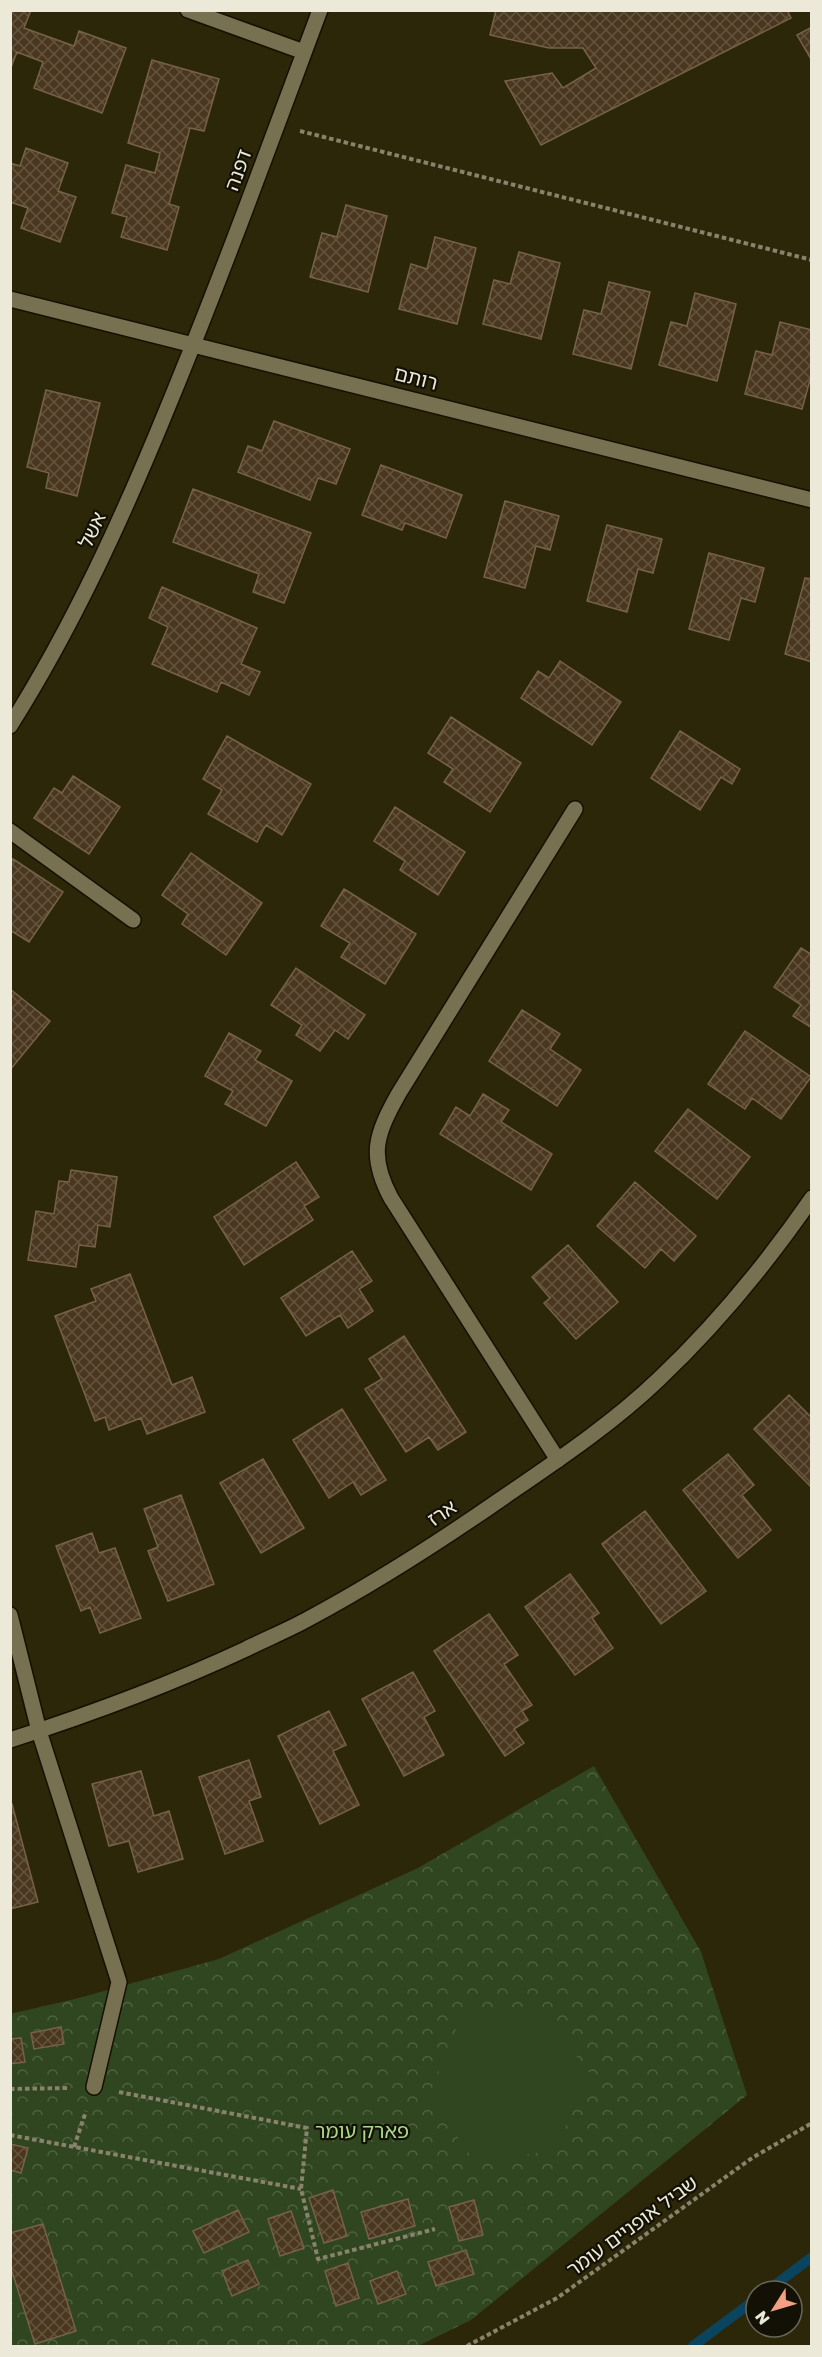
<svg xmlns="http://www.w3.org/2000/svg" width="822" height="2357" font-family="'Golos Text','Noto Sans Hebrew',sans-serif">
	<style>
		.forest { fill: url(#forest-crowns) }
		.pitch { fill: #304621 }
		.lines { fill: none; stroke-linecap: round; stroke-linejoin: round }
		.stream { stroke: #0b445e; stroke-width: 10 }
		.building { fill: url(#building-cross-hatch); stroke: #766248; stroke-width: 1.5 }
		.service-casing { stroke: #161000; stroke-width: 18 }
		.minor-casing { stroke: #161000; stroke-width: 18 }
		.tertiary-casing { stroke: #161000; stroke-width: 18 }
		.path { stroke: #88836c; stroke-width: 4; stroke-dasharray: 4.5 3; stroke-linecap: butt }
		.service { stroke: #777051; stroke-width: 15 }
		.minor { stroke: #777051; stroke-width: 15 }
		.tertiary { stroke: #777051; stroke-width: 15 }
		.labels { text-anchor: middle; stroke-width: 4.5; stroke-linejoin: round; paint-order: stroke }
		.street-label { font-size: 20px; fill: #ece9d8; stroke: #131005 }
		.park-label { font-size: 20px; fill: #a9d98a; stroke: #131005 }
	</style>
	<defs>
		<pattern id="forest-crowns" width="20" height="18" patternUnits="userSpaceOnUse" patternTransform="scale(1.5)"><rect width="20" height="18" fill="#304621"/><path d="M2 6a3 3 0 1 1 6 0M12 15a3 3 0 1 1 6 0" fill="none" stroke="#4e6140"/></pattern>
		<pattern id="building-cross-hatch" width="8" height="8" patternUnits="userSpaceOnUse" patternTransform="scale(1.5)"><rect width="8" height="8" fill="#4a371f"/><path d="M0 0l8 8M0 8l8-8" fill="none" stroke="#64543f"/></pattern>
	</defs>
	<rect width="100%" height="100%" fill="#2d270a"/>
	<!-- forest -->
	<path class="forest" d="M594 1766 701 1952 747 2095 471 2320 418 2346H11L10 2014 79 1998 219 1959 418 1868Z"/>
	<!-- pitch -->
	<path class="pitch" d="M539 2007 591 2075 554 2150 475 2162 429 2096 462 2015Z"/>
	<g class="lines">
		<!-- stream -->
		<path class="stream" d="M767 2291 812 2257
			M693 2346 756 2299"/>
	</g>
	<!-- building -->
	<path class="building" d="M10 10H31L24 28 74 46 79 31 126 48 102 113 34 88 43 62 17 52 10 70Z
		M496 10H787L791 18 541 145 505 81 552 73 563 88 596 68 583 48H549L490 35Z
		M812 27V61L797 35Z
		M152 60 219 79 204 131 190 128 169 204 179 207 167 250 121 237 127 217 112 213 126 165 155 173 160 153 128 143Z
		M26 148 68 163 58 191 76 197 60 242 21 228 28 208 10 202V163L20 166Z
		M346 205 387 216 368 292 310 277 322 233 337 237Z
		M435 237 476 248 457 324 399 309 411 264 427 269Z
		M519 252 560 263 541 339 483 324 494 280 510 284Z
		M609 282 650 292 631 369 573 354 584 310 601 314Z
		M695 293 736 304 717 381 659 365 671 322 687 326Z
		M780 322 812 330V373L802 409 745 394 756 351 772 355Z
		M46 390 100 403 77 496 46 488 49 473 27 467Z
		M274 421 350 449 336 484 318 478 310 500 238 472 248 446 262 451Z
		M381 465 462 495 446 538 405 523 402 530 362 515Z
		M193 489 311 533 284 603 253 592 259 574 173 542Z
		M505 501 559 516 550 550 536 546 525 588 484 577Z
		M607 525 662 539 653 573 638 569 627 612 587 601Z
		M709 553 764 568 755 602 741 598 729 640 689 629Z
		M805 578 812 579V662L785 654Z
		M162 587 257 628 241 664 260 672 249 695 221 682 217 692 152 664 168 627 149 618Z
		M560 661 621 702 592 745 521 698 538 671 549 678Z
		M451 717 521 763 490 812 444 782 453 769 428 753Z
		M680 731 740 769 732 784 721 777 700 810 651 778Z
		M227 736 311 784 282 835 266 825 257 842 208 814 222 790 203 779Z
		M73 776 120 807 89 854 34 818 54 788 62 793Z
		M395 807 465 852 438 895 400 870 405 861 374 841Z
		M191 853 262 903 226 955 182 924 188 914 162 895Z
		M13 859 63 892 29 942 10 930V863Z
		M344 889 416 934 385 984 341 957 350 943 321 926Z
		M801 948 812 955V1028L793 1016 801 1005 774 987Z
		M296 968 365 1015 348 1039 335 1030 320 1051 296 1035 302 1025 271 1005Z
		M10 989 50 1021 10 1070Z
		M522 1010 560 1034 550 1049 581 1070 557 1106 489 1061Z
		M745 1031 811 1077 781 1119 752 1098 745 1109 708 1084Z
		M229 1033 261 1051 255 1060 292 1081 266 1126 225 1104 233 1091 205 1076Z
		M483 1094 509 1110 501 1122 552 1154 531 1190 440 1134 456 1107 470 1116Z
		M688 1109 750 1157 717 1199 655 1151Z
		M296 1162 319 1197 304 1206 313 1220 244 1265 214 1217Z
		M71 1170 117 1177 110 1227 98 1225 95 1247 79 1245 76 1267 28 1260 36 1211 54 1214 59 1181 69 1182Z
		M635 1182 696 1236 674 1261 661 1249 645 1268 597 1226Z
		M568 1245 618 1302 576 1339 544 1303 550 1298 532 1277Z
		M352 1251 372 1281 359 1289 373 1311 348 1328 340 1315 306 1336 281 1298Z
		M130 1274 172 1385 192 1377 205 1412 147 1434 141 1418 109 1430 105 1417 95 1421 55 1316 96 1301 91 1289Z
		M404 1336 466 1432 438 1450 429 1437 406 1452 365 1389 382 1379 369 1359Z
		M789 1395 812 1418V1488L754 1429Z
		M342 1409 386 1480 361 1495 353 1482 329 1498 293 1440Z
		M728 1454 754 1485 742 1495 771 1530 738 1558 683 1490Z
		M263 1459 304 1528 261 1553 220 1483Z
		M181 1495 214 1584 168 1601 148 1551 158 1547 144 1509Z
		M645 1511 706 1591 661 1624 602 1544Z
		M92 1533 99 1553 115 1548 141 1618 100 1633 90 1607 81 1611 56 1546Z
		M570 1574 599 1613 592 1618 613 1648 575 1675 525 1607Z
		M489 1614 518 1655 504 1664 532 1705 522 1711 528 1720 514 1729 524 1743 505 1756 434 1651Z
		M413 1672 435 1711 424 1717 444 1755 404 1776 362 1699Z
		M329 1711 346 1745 333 1751 359 1805 320 1824 278 1736Z
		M249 1760 261 1797 249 1801 263 1841 225 1854 199 1777Z
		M141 1771 154 1816 169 1811 183 1859 138 1872 129 1841 109 1846 92 1784Z
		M12 1804 38 1902 10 1909V1805Z
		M61 2027 64 2044 34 2049 31 2033Z
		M21 2038 25 2062 10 2064V2039Z
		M10 2144 28 2148 21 2173 10 2170Z
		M333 2190 347 2236 324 2243 309 2198Z
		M408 2199 415 2226 369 2239 361 2212Z
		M474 2200 483 2235 459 2241 449 2207Z
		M238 2210 249 2232 204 2253 193 2231Z
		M291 2211 304 2248 280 2256 268 2219Z
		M43 2224 76 2331 35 2344 10 2265V2233Z
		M466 2250 474 2274 436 2286 428 2262Z
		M248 2260 259 2284 232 2296 222 2271Z
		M348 2263 359 2298 336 2306 325 2271Z
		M397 2271 406 2294 378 2304 370 2281Z"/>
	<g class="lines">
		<defs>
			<path id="service" d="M10 831 133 920"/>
			<path id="minor" d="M188 10 304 52
				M10 299 812 500
				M10 726C73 626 122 519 167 409 221 278 270 144 320 10
				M558 1460 391 1198C368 1155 376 1134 399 1093L575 809
				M10 1615 39 1731 119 1982 94 2087"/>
			<path id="tertiary" d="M10 1740C91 1714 169 1685 246 1649 266 1639 288 1630 308 1619 375 1583 439 1542 501 1499 555 1462 611 1425 659 1379 716 1325 767 1263 812 1198"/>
		</defs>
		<!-- service casing -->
		<use href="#service" class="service-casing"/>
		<!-- minor casing -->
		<use href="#minor" class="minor-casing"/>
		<!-- tertiary casing -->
		<use href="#tertiary" class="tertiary-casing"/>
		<!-- path -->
		<path class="path" d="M300 131 812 260
			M10 2089 70 2088
			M119 2092 307 2128 301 2189 318 2259 435 2229
			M10 2135 301 2189
			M74 2147 86 2111
			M467 2346 557 2298 752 2158 812 2123"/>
		<!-- service -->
		<use href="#service" class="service"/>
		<!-- minor -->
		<use href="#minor" class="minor"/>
		<!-- tertiary -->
		<use href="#tertiary" class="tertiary"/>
	</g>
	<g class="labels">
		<!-- street labels -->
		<g class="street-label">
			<text transform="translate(238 170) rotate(-70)" y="7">דפנה</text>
			<text transform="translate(416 378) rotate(14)" y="7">רותם</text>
			<text transform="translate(92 530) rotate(-65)" y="7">אשל</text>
			<text transform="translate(442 1513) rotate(-34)" y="7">ארז</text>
			<text transform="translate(632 2226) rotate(-36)" y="7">שביל אופניים עומר</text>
		</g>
		<!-- park labels -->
		<g class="park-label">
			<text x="362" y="2138">פארק עומר</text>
		</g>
	</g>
	<!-- border -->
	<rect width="822" height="2357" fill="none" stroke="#ece9d8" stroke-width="24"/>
	<!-- north arrow -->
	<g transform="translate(774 2309) rotate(233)"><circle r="28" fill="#131005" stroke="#6a6759" stroke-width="1.5"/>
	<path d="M0-4.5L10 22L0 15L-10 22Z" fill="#f39f83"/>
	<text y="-9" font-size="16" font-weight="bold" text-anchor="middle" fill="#ece9d8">N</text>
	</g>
</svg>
